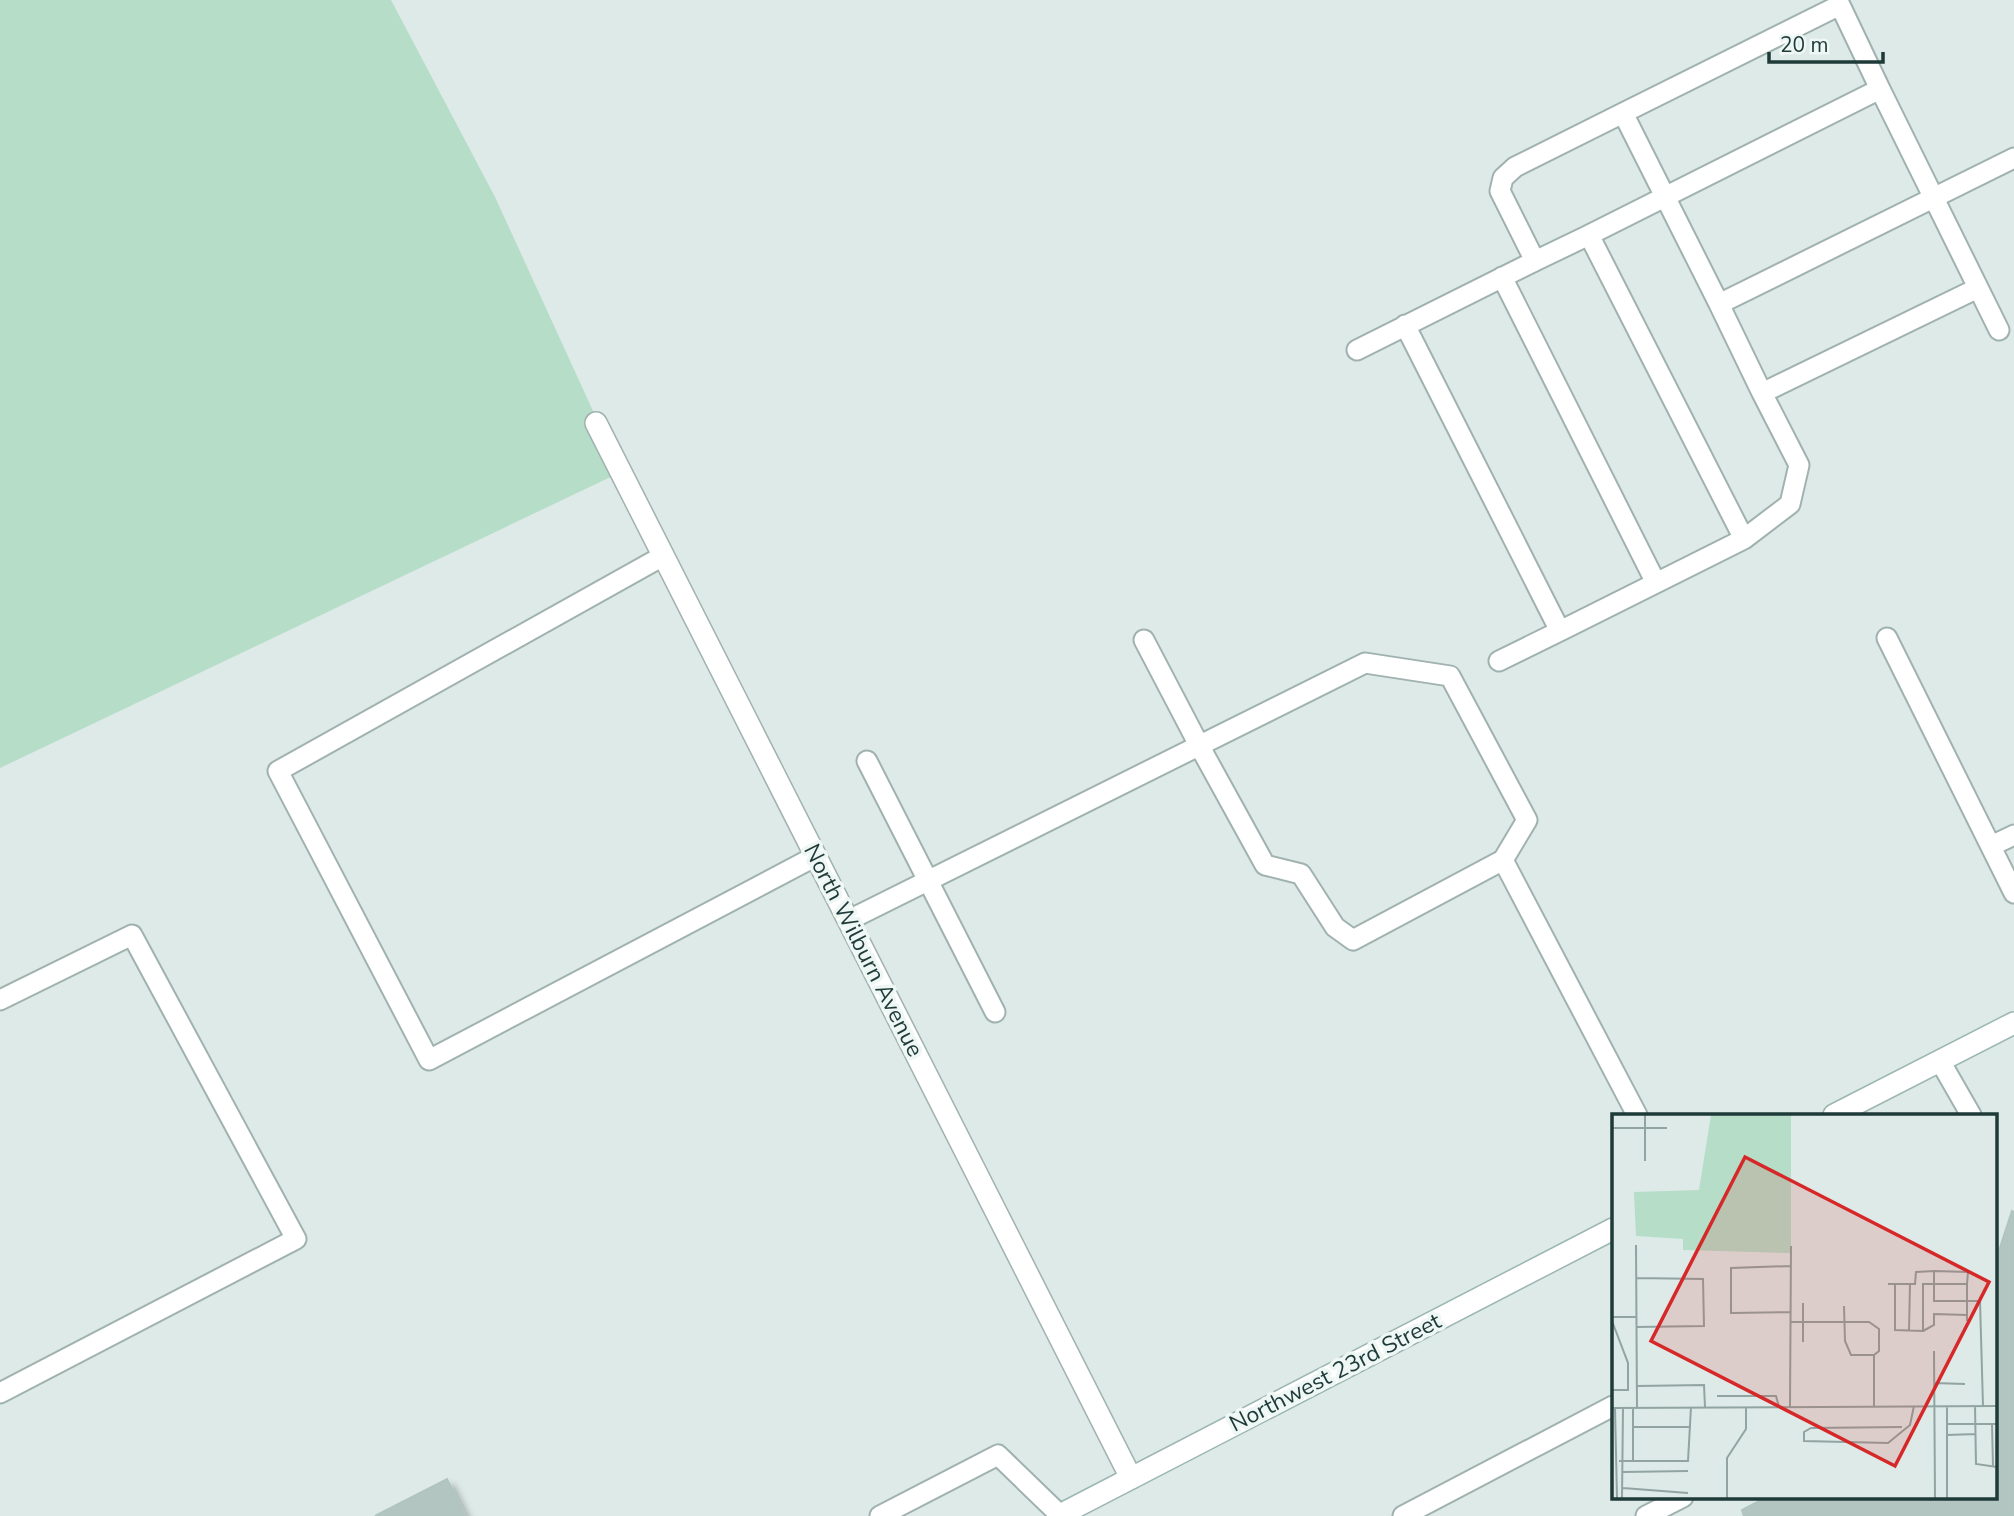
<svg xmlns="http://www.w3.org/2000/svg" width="2014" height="1516" font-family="'Nunito Sans',sans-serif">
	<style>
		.green { fill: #b5ddc8 }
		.building { fill: #b3c5c1; stroke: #b0c4c0; stroke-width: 2; filter: url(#shadow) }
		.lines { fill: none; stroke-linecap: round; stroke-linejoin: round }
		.service-casing { stroke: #a0b2af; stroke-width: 23 }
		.minor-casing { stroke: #a0b2af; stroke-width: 24 }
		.secondary-casing { stroke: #9cb6b2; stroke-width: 24 }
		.service { stroke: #fff; stroke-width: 19 }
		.minor { stroke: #fff; stroke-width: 21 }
		.secondary { stroke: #fff; stroke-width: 21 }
		.labels { text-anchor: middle; stroke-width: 7; stroke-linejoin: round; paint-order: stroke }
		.street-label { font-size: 23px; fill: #1e3a39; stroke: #eef7f4 }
		.inset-road { fill: none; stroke: #91a4a1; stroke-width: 2 }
		.view { fill: #d62828; fill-opacity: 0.15; stroke: #d62828; stroke-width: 3.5 }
		.inset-edge { fill: none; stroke: #1e3a39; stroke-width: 3.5 }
	</style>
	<defs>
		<filter id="shadow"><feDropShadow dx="6" dy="6" stdDeviation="3.5" flood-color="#0004"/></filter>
	</defs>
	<rect width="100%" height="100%" fill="#ddeae7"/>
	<!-- green -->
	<path class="green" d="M0 0H391L495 197 621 472 0 768Z"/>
	<!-- building -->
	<path class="building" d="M2012 1211 2014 1212V1516H1744L1742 1510 1767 1497H1995V1263Z
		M447 1479 465 1516H375Z"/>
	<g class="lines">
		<defs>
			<path id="service" d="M1623 113 1840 5 1880 89
				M1535 261 1589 235
				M1502 277 1656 583
				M1719 304 1762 393
				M1405 325 1560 631 1744 539 1589 235 1880 89 1999 330
				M1357 350 1535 261 1500 191 1503 178 1515 167 1623 113 1719 304 2014 158
				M1744 539 1790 504 1799 465 1762 393 1978 288
				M663 556 278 771 429 1060 816 856
				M1887 638 2014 893
				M1144 640 1200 747 1265 865 1301 874 1335 927 1353 940 1503 860 1637 1115
				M1499 661 1560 631
				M867 761 995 1012
				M1991 846 2014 835
				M849 920 1365 663 1450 676 1527 820 1503 860
				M0 1000 132 935 296 1239 0 1393
				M1940 1061 1971 1115
				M880 1516 998 1455 1060 1515
				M1403 1516 1613 1406
				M1646 1516 1683 1497"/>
			<path id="minor" d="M596 423 1131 1478"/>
			<path id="secondary" d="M1834 1115 2014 1023
				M1058 1516 1613 1229"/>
		</defs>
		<!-- service casing -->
		<use href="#service" class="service-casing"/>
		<!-- minor casing -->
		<use href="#minor" class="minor-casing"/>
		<!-- secondary casing -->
		<use href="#secondary" class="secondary-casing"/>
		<!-- service -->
		<use href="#service" class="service"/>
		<!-- minor -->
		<use href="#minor" class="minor"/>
		<!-- secondary -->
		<use href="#secondary" class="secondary"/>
	</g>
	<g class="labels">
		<!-- street labels -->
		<g class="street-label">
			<text transform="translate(864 950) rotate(63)" y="8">North Wilburn Avenue</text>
			<text transform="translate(1335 1372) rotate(-27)" y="8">Northwest 23rd Street</text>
		</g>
	</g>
	<!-- overview -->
	<g transform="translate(1612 1114)">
		<rect width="385" height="385" fill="#ddeae7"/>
		<path d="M99 1H179V139L71 136V125L24 122 22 78 87 76Z" fill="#b5ddc8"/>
		<path class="inset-road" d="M33 1V47M0 14H55M24 131 25 294M179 152 119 154V199L179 198M322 157 356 158 355 170M276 170H303L304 158 322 157V187H368L371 292M283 170V216L311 217V170H355V207M191 189V228M232 192 233 227 239 241H262V292M0 203H24M0 207 16 249V276H0M179 208H257L267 215V237L262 241M24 213 92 212 91 165 24 164M297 217 298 170M311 217 322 211V200L355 201M322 237 323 384M322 269 353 270M25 272 92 271 93 293M105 282H164L167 293M335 292V384M363 292 364 350 385 353M178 293 179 132M0 294 385 292M3 294 5 384M335 310H385M380 310 381 353M21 313H79M290 313 199 314 192 318V327L276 329 298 311 302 292M335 321 364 320M7 347H21V294M21 347H76L79 293M11 358 76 357M11 374 76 379M10 384 11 294M115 384V344L134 315V293"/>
		<path class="view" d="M133 43 377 168 283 352 39 227Z"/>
		<rect width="385" height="385" class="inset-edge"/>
	</g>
	<!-- scale -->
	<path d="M1769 52v10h114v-10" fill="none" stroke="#1e3a39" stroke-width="3.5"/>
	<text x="1780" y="52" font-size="21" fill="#1e3a39" stroke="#eef7f4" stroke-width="5" paint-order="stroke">20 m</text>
</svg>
